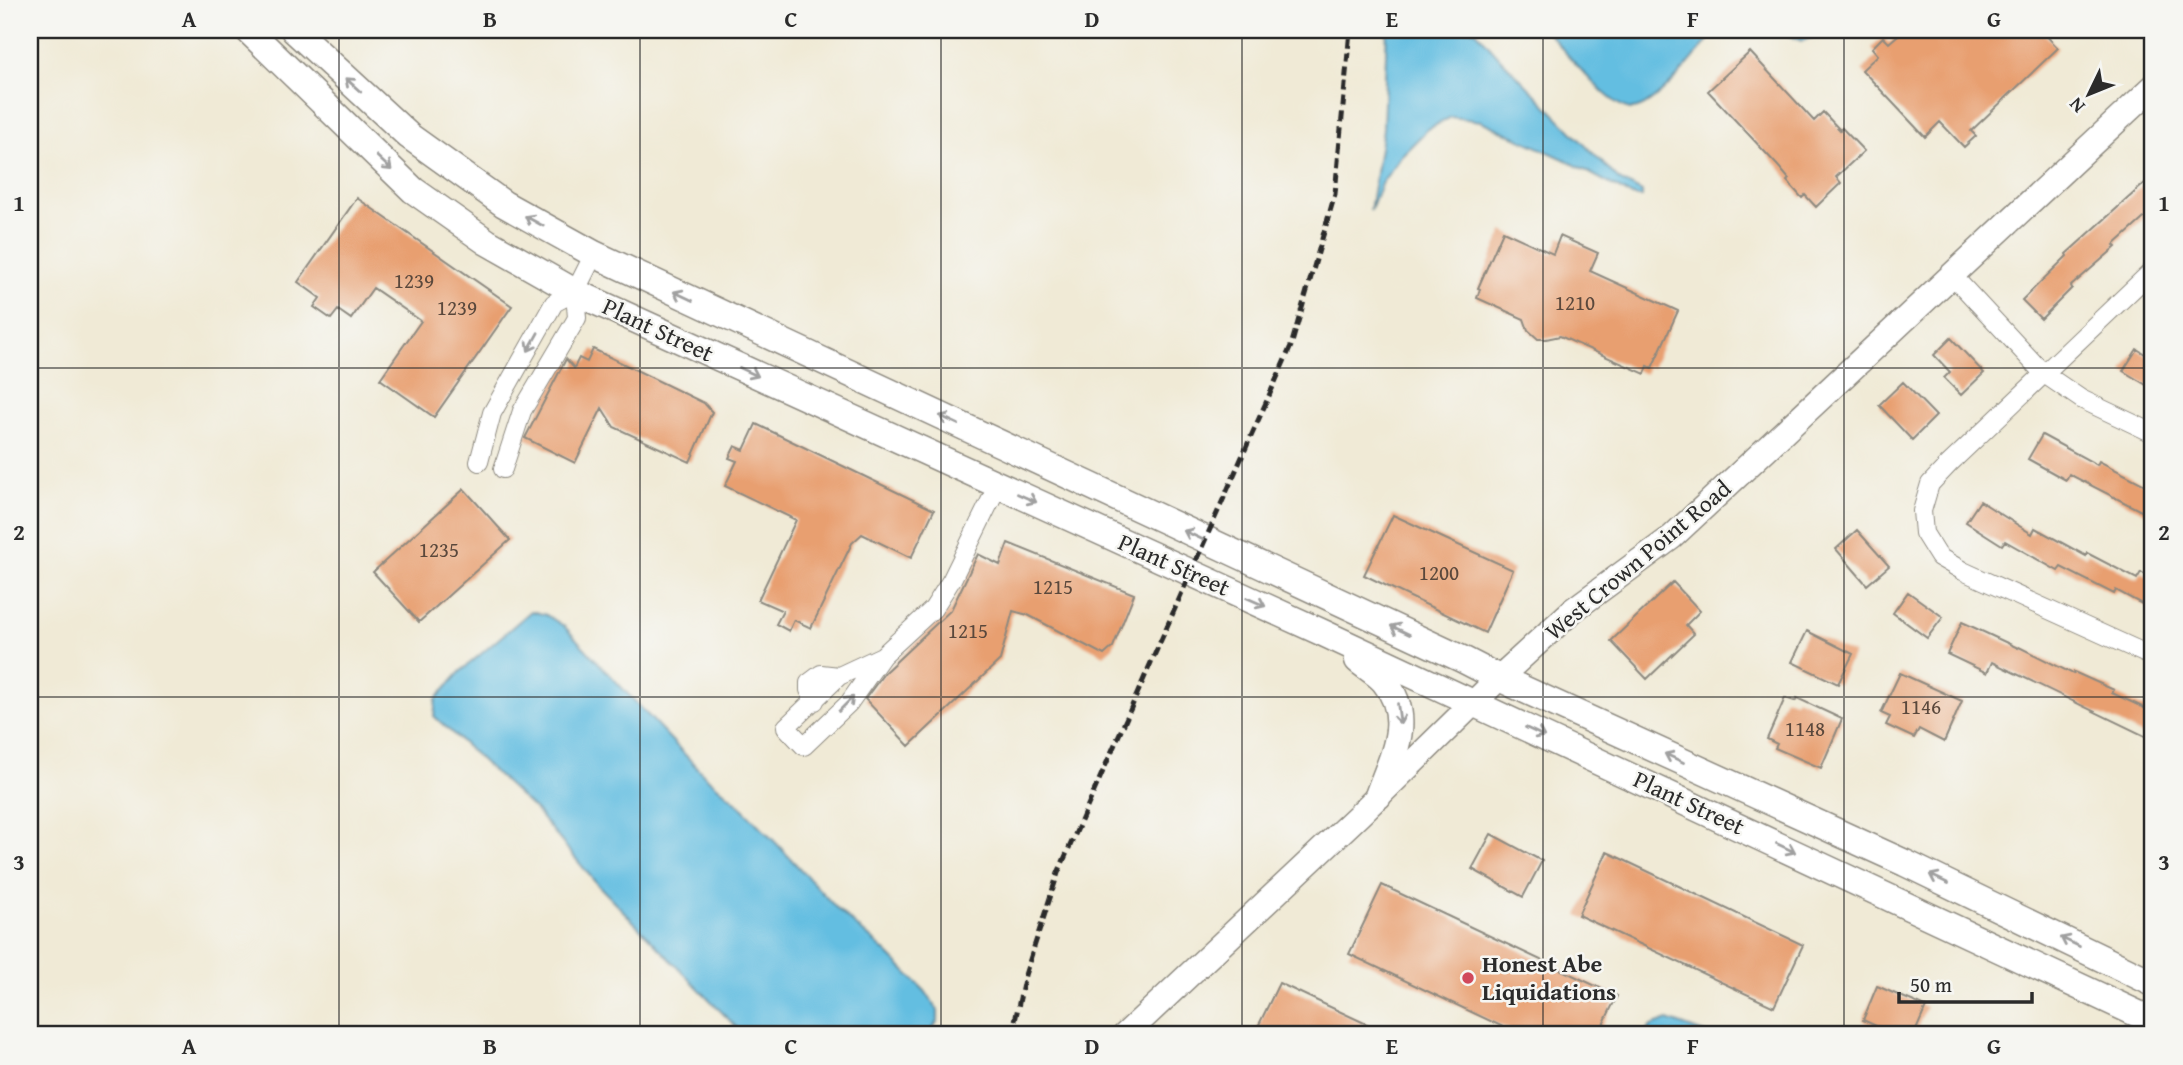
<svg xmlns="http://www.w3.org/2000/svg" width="2183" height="1065" font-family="'Gentium Book Plus',serif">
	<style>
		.water { fill: #63bee1; stroke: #477486; stroke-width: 2 }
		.building { fill: #e89f70 }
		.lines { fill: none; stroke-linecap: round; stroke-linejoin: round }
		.street-casing { stroke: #8e8a80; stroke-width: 20 }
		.secondary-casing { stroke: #8e8a80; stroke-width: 27 }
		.primary-casing { stroke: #8e8a80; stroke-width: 29 }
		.street { stroke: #fff; stroke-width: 18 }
		.secondary { stroke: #fff; stroke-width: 24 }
		.primary { stroke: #fff; stroke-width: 26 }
		.rail { stroke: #2b2b2b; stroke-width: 5; stroke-dasharray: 10 5; stroke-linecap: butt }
		.oneway { stroke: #a0a0a0 }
		.grid { fill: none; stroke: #2b2b2b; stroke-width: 2; stroke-opacity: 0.55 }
		.poi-dot { fill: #d1495b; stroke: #f6f6f2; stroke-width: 2.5 }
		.labels { text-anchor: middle; stroke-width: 5; stroke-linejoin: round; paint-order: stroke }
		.number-label { font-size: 21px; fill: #5a483c }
		.street-label { font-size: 24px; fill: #2b2b2b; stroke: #f6f6f2 }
		.poi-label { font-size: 24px; font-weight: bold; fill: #2b2b2b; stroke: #f6f6f2; text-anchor: start }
		.neatline { fill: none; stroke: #2b2b2b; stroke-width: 2.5 }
		.grid-label { font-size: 23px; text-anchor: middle; font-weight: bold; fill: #2b2b2b }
	</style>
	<rect width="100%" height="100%" fill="#f6f6f2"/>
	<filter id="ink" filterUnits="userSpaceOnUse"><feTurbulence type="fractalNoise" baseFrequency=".0143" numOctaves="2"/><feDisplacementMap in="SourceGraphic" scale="14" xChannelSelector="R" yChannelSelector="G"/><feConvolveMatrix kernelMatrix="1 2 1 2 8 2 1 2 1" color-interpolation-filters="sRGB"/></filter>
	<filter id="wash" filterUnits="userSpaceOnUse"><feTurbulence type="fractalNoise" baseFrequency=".00686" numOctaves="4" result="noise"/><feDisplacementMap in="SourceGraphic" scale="28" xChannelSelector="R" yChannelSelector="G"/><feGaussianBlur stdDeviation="1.57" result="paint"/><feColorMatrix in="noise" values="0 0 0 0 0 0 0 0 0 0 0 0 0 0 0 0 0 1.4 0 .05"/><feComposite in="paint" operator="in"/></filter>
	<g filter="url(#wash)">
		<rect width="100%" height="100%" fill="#f0ead6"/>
		<!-- water -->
		<path class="water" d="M1387 30H1475L1499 57 1619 180 1642 192V197H1634L1566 160 1481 121 1451 117 1428 129 1401 156 1381 184 1370 211 1383 129Z
			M1546 30H1715C1703 48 1653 111 1631 109 1610 108 1561 47 1546 30Z
			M1782 30H1820L1813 37 1802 41 1786 35Z
			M531 611 546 615 564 626 705 776 734 800 778 845 839 911 885 951 925 991 938 1010V1020L929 1035H744L596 883 536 811 434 716 436 699 460 672Z
			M1668 1020 1709 1035H1645L1651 1026Z"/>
		<g id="blocks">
			<!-- building -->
			<path class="building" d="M1904 30H2041L2058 48 1971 131 1976 136 1964 147 1940 122 1925 137 1862 70 1878 55 1872 48 1883 37 1889 43Z
				M1750 52 1814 121 1823 112 1840 130 1842 128 1864 151 1836 177 1841 183 1816 207 1805 195 1802 198 1787 181 1789 179 1778 166 1708 91Z
				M2145 183 2153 193V210L2114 245 2116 247 2071 286 2072 288 2041 319 2022 300 2067 256 2066 254Z
				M357 198 512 306 434 417 380 379 421 321 373 288 351 319 338 310 331 319 314 307 320 298 298 282Z
				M1503 231 1553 254 1560 236 1598 253 1590 271 1678 311 1652 368 1648 366 1645 374 1560 336 1546 339H1538L1528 330 1524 319 1477 298 1480 289 1478 288Z
				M1951 338 1984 373 1961 395 1944 378 1950 372 1934 355Z
				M593 349 704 403 712 412 690 462 614 427 602 408 575 463 525 438 566 359 574 368 579 358 587 362Z
				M2137 349 2153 359V389L2123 371Z
				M1903 382 1936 416 1912 440 1879 405Z
				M756 424 934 510 911 558 862 534 852 543 811 628 794 620 789 631 776 624 783 611 758 600 796 520 725 486 737 461 729 458 735 446 744 450Z
				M2042 435 2097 465 2099 461 2153 489V517L2069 474 2066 480 2028 459Z
				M464 489 510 540 419 622 373 572Z
				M1980 501 2032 534 2035 528 2086 556 2087 553 2137 579 2141 572 2153 579V610L2116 590 2114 594 2061 567 2058 571 2005 541 2002 545 1966 522Z
				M1393 515 1513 570 1485 633 1364 575Z
				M1857 530 1889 566 1867 585 1836 549Z
				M1008 543 1134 594 1113 647 1104 655 1028 615 1013 611 1000 660 909 746 865 699 885 672 951 610 978 554 1000 565Z
				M1673 582 1700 611 1686 625 1694 634 1647 679 1611 641Z
				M1908 592 1943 617 1927 638 1893 613Z
				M1962 622 2018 648 2019 647 2073 674 2074 672 2114 690 2112 693 2153 712V740L1992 662 1987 673 1947 654Z
				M1807 631 1853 654 1838 684 1792 662Z
				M1900 673 1962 701 1944 742 1919 729 1914 738 1886 725 1890 717 1881 713Z
				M1785 698 1795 701 1797 698 1842 719 1821 768 1775 748 1777 744 1767 739Z
				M1491 834 1542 861 1523 897 1472 869Z
				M1607 852 1803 945 1774 1007 1578 915Z
				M1382 885 1617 996 1598 1035H1520L1349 954Z
				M1279 983 1390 1035H1254Z
				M1877 986 1926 1007 1914 1035H1896L1863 1020Z"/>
		</g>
	</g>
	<g filter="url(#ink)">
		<use href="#blocks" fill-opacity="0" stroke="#8e8a80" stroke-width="2"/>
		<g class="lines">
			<defs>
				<path id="street" d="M2153 270 1949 464 1930 484 1922 511 1924 533 1939 557 1963 571 2153 657
					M1953 276 2043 373 2081 399 2153 433
					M479 462 492 413 554 303 575 292
					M503 469 522 411 577 318 575 292 594 254
					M882 656 839 676 786 727 804 746 849 703 882 656 933 609 952 579 998 485
					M815 701 809 690V683L821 674 839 676"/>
				<path id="secondary" d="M1125 1035 1359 815 1499 678 1573 610 1672 537 2153 87"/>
				<path id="primary" d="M248 30 413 190 487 242 575 292 1321 632 2153 1021
					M294 30 409 136 504 204 594 254 1462 659 1499 678 1905 863 2153 983
					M1358 660C1366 667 1377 673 1384 681 1415 718 1392 757 1378 796"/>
			</defs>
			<!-- street casing -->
			<use href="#street" class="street-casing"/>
			<!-- secondary casing -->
			<use href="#secondary" class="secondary-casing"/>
			<!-- primary casing -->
			<use href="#primary" class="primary-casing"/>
			<!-- street -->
			<use href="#street" class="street"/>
			<!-- secondary -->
			<use href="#secondary" class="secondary"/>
			<!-- primary -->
			<use href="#primary" class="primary"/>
			<!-- rail -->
			<path class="rail" d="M1012 1035 1025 975 1058 873 1291 346 1335 194 1350 30"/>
		</g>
		<!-- one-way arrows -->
		<defs><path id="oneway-shaft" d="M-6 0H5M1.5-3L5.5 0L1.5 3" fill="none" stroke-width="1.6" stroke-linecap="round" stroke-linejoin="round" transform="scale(1.75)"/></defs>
		<g class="oneway">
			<use href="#oneway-shaft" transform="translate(353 85) rotate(-138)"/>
			<use href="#oneway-shaft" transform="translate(384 163) rotate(43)"/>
			<use href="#oneway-shaft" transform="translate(534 221) rotate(-151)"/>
			<use href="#oneway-shaft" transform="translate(683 296) rotate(-155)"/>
			<use href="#oneway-shaft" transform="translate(533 342) rotate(119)"/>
			<use href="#oneway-shaft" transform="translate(749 372) rotate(25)"/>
			<use href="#oneway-shaft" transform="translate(949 420) rotate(-155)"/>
			<use href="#oneway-shaft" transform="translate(1027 498) rotate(24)"/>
			<use href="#oneway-shaft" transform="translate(1193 535) rotate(-155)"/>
			<use href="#oneway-shaft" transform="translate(1256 602) rotate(24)"/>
			<use href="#oneway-shaft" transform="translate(1400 630) rotate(-155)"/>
			<use href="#oneway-shaft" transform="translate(846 704) rotate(-45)"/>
			<use href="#oneway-shaft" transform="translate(1399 714) rotate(82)"/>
			<use href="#oneway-shaft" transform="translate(1535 732) rotate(25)"/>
			<use href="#oneway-shaft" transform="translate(1674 758) rotate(-155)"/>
			<use href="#oneway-shaft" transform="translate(1786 848) rotate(25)"/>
			<use href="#oneway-shaft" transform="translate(1939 879) rotate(-155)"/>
			<use href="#oneway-shaft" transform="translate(2070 942) rotate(-154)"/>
		</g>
	</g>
	<!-- grid -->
	<path class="grid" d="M339 30V1035M640 30V1035M941 30V1035M1242 30V1035M1543 30V1035M1844 30V1035M30 368H2153M30 697H2153"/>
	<!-- markers -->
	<circle class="poi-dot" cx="1468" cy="978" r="7"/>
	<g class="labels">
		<!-- number labels -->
		<g class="number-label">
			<text x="414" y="288">1239</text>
			<text x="1575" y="310">1210</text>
			<text x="457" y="315">1239</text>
			<text x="439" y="557">1235</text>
			<text x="1439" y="580">1200</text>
			<text x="1053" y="594">1215</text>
			<text x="968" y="638">1215</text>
			<text x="1921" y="714">1146</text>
			<text x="1805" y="736">1148</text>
		</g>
		<!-- street labels -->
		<g class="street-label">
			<text transform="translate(658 330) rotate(25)" y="8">Plant Street</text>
			<text transform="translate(1638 560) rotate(-40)" y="8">West Crown Point Road</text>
			<text transform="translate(1174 565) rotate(24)" y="8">Plant Street</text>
			<text transform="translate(1689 803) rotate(25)" y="8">Plant Street</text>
		</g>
		<!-- poi labels -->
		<g class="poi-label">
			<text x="1482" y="972">Honest Abe<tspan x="1482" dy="28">Liquidations</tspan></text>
		</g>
	</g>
	<!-- margin -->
	<rect width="2183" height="1065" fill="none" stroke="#f6f6f2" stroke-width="77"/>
	<!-- north arrow -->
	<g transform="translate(2089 94) rotate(227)" stroke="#f6f6f2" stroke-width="5" paint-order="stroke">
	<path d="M0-5L12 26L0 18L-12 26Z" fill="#2b2b2b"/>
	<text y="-10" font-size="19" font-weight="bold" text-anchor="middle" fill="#2b2b2b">N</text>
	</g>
	<!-- scale -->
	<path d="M1899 992v10h133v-10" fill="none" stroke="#2b2b2b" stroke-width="3.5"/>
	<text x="1910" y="992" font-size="21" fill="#2b2b2b" stroke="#f6f6f2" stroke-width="5" paint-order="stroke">50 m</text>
	<rect x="38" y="38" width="2106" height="988" class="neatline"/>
	<g class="grid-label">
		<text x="189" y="27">A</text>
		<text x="490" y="27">B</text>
		<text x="791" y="27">C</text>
		<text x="1092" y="27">D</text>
		<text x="1392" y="27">E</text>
		<text x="1693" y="27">F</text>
		<text x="1994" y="27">G</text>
		<text x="19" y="211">1</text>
		<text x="2164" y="211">1</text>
		<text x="19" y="540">2</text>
		<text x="2164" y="540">2</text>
		<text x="19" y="870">3</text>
		<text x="2164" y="870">3</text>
		<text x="189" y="1054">A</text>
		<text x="490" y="1054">B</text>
		<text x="791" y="1054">C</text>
		<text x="1092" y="1054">D</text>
		<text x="1392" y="1054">E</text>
		<text x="1693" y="1054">F</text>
		<text x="1994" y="1054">G</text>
	</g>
</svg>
